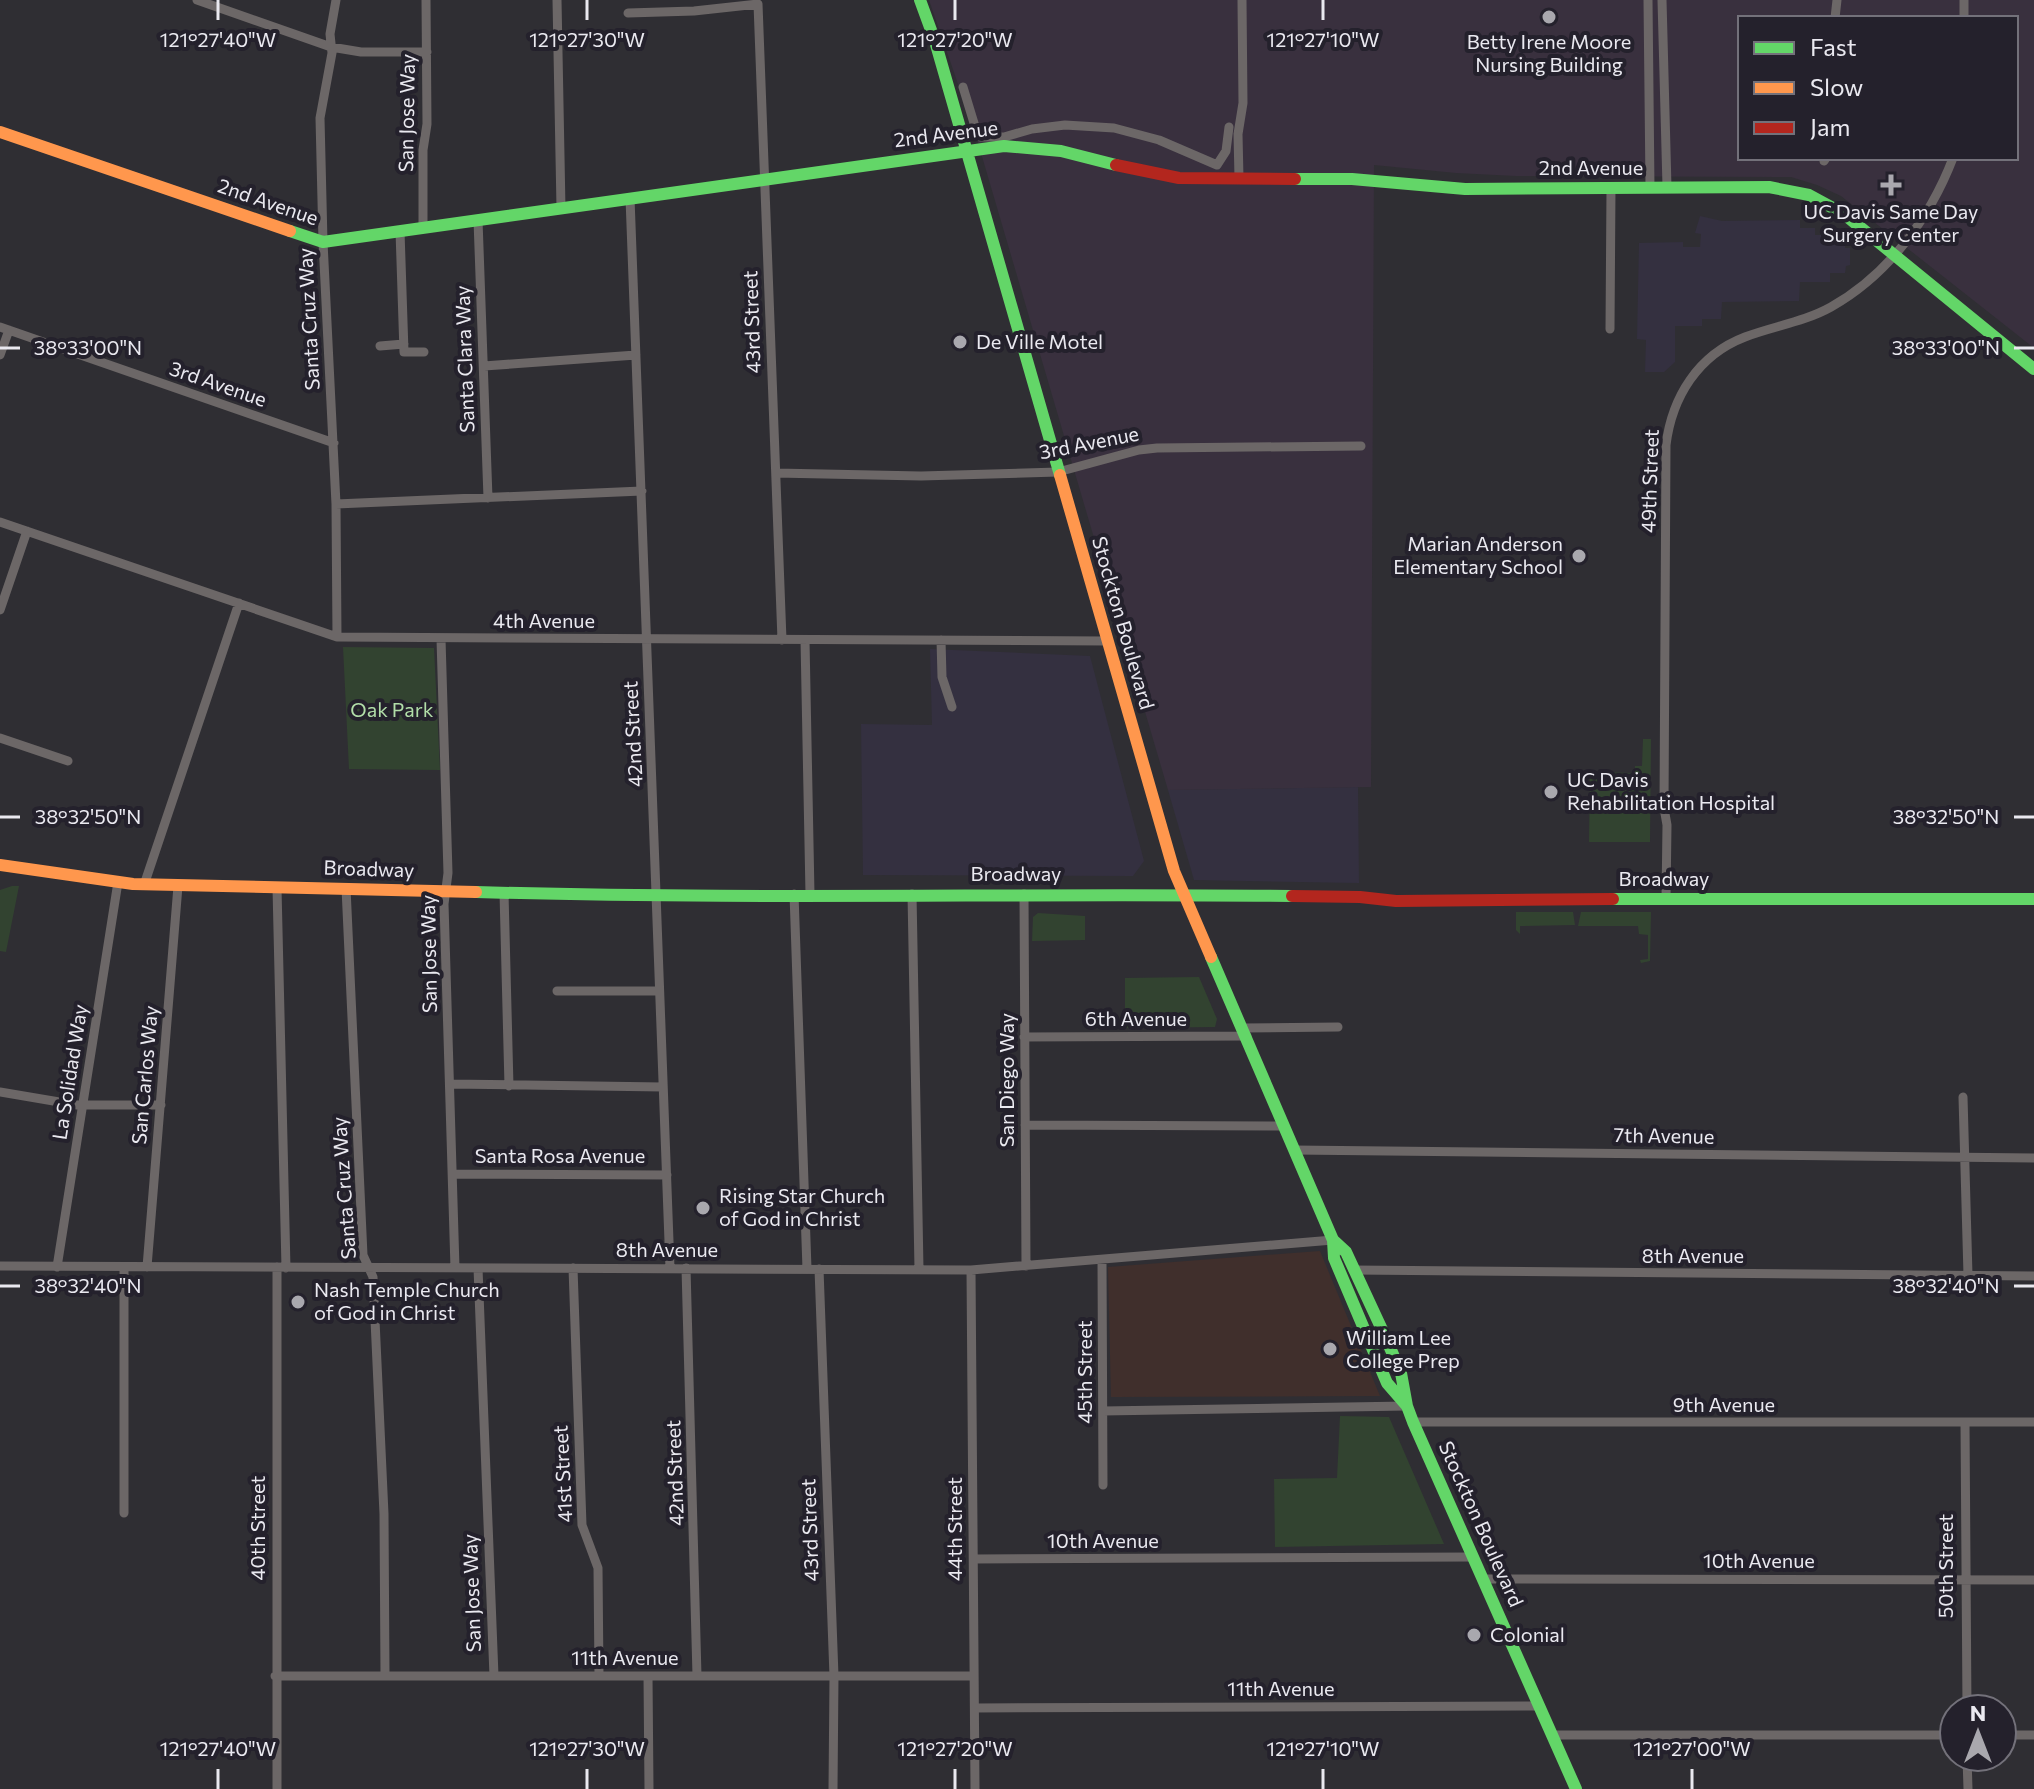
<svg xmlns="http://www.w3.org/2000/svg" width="2034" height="1789" viewBox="0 0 2034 1789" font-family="Commissioner,sans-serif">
<rect width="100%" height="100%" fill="#2f2e33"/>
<!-- built -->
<path fill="#343040" d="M1700,216L1722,221L1800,220V228H1815V235H1830L1831,241H1845V248H1850V265L1846,266L1845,273H1830V282H1800L1799,301L1722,302L1721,319H1702V326H1675V362L1664,372H1645L1646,340L1637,339L1639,243L1683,242V247H1700L1701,234L1695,233Z
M930,649L1090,656L1144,861L1133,876L863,875L861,724L932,725Z
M1358,787L1359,883L1194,880L1168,790Z"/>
<!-- education -->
<path fill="#402f2c" d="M1320,1251L1380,1396L1111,1397L1108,1267Z"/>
<!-- medical -->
<path fill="#39303e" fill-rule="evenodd" d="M929,0H2034V348L1841,196L1817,185L1791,177L1516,176L1456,173L1374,165L1371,787L1168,790L976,136ZM1740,18H2016V158H1740Z"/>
<!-- green -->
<path fill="#324330" d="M343,647L434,648L440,770L349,769Z
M1643,739H1651L1650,842H1589L1590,772L1635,773V766H1642Z
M12,886H19L6,952L0,951V890Z
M1573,912L1575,925L1520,926V934L1516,930V912Z
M1581,912H1651L1650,961L1641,963L1640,960L1648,959V935L1639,934L1638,926H1578Z
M1038,913L1085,916V940L1032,941L1033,917Z
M1199,977L1217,1019L1215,1027L1125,1028V978Z
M1340,1416L1389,1417L1444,1544L1275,1547L1274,1479L1337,1478Z"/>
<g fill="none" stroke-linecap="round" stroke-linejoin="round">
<!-- street -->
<path stroke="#6c6767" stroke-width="9" d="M197,0L331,47L361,52H427
M336,0L330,34L332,53L320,118L323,242L336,504L337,637
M557,0L561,208
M1648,0L1650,187
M1662,0L1667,187
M1964,0V18
M628,13L694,11L758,4L782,640
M1835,18L1837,0
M963,87L977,133L980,137H1004L1032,129L1065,125L1114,128L1159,140L1217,165L1226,151L1229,127
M1824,161L1826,158
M1239,178L1238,134L1243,103L1242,0
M630,198L670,1268
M478,220L488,498
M423,228V150L427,124L426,0
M400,231L404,352H424
M0,327L334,443
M1610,329L1611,188
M380,346L404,344
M0,355L9,330
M484,366L636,355
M776,473L921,476L1058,472L1139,450L1157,448L1361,446
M336,504L642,491
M0,522L337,637L1107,641
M0,610L27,531
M441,639L448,873L444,904L455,1268
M805,640L810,894
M941,640L942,677L952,707
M0,738L68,761
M144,885L239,603
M277,888L286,1268
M346,888L363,1255L373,1277L384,1514L385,1676
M504,893L509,1086
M794,894L807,1269
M912,894L919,1269
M1024,894L1026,1266
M1666,898L1667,825L1664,808L1666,445C1672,397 1698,355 1745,337C1774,326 1804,322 1831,307C1888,275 1930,218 1953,158
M557,991H659
M1242,1028L1338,1027
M1024,1037L1247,1036
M450,1084L663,1087
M0,1092L77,1105H161
M1963,1097L1968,1275
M1025,1125L1283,1126
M1294,1150L2034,1158
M454,1174L667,1175
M1102,1260L1103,1485
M0,1266L971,1270L1333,1240
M57,1267L118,882
M124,1267V1513
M147,1267L178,886
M478,1268L494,1676
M573,1268L582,1525L598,1568L599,1676
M686,1268L697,1676
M819,1269L834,1676L833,1789
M971,1270L975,1789
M1353,1270L2034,1276
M1103,1411L1407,1406
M1413,1422H2034
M1965,1423L1967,1709
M974,1559L1474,1557
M1483,1579L2034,1580
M275,1676H974
M648,1676L649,1789
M975,1708L1540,1706
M1553,1735H1954
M2002,1735H2034
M1967,1757L1968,1789
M277,1789V1267"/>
<!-- fast -->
<path stroke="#63d668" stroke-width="12" d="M920,0L935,41L1060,475
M1295,179H1352L1465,189L1769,187L1809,195L1844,214L2034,369
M290,231L323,242L1004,146L1061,151L1116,165
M476,892C748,900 1020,893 1292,896
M1613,899H2034
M1211,957L1333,1240L1334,1258L1387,1383L1407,1406
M1333,1240L1346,1252L1385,1336L1401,1373L1407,1406L1413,1422L1576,1789"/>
<!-- slow -->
<path stroke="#ff974d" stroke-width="12" d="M0,132L290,231
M1060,475L1174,871L1211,957
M0,865L133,884L476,892"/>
<!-- jam -->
<path stroke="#b3261e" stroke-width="12" d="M1116,165L1179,178L1295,179
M1292,896L1360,897L1396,901L1613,899"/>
</g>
<!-- ticks -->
<path fill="none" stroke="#eae9f0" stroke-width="3" d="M218,0V20M587,0V20M955,0V20M1323,0V20M0,348H20M2014,348H2034M0,817H20M2014,817H2034M0,1286H20M2014,1286H2034M218,1769V1789M587,1769V1789M955,1769V1789M1323,1769V1789M1692,1769V1789"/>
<!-- markers -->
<g fill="#a9a8ae" stroke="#24212c" stroke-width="3">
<circle cx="1549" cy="17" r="8"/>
<path d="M1887 173h8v8h8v8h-8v8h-8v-8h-8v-8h8z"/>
<circle cx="960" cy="342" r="8"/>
<circle cx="1579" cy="556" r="8"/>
<circle cx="1551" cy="792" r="8"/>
<circle cx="703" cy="1208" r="8"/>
<circle cx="298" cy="1302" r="8"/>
<circle cx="1330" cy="1349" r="8"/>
<circle cx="1474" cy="1635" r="8"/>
</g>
<g text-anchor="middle" stroke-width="8" stroke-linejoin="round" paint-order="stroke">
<!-- poi labels -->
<g font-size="20" fill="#eae9f0" stroke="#24212c" text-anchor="start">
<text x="1549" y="49" text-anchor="middle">Betty Irene Moore<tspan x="1549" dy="23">Nursing Building</tspan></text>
<text x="1891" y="219" text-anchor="middle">UC Davis Same Day<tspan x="1891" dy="23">Surgery Center</tspan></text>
<text x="976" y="349">De Ville Motel</text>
<text x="1563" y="551" text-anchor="end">Marian Anderson<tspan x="1563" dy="23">Elementary School</tspan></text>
<text x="1567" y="787">UC Davis<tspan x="1567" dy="23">Rehabilitation Hospital</tspan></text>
<text x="719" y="1203">Rising Star Church<tspan x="719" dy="23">of God in Christ</tspan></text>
<text x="314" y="1297">Nash Temple Church<tspan x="314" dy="23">of God in Christ</tspan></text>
<text x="1346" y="1345">William Lee<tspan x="1346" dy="23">College Prep</tspan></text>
<text x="1490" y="1642">Colonial</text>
</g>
<!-- street labels -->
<g font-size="20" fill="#eae9f0" stroke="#24212c">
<text transform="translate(407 113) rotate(-89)" y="7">San Jose Way</text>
<text transform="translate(946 134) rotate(-7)" y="7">2nd Avenue</text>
<text x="1591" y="175">2nd Avenue</text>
<text transform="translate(268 202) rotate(19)" y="7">2nd Avenue</text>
<text transform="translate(309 319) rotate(-93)" y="7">Santa Cruz Way</text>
<text transform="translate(752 322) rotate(-92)" y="7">43rd Street</text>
<text transform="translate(465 359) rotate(-92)" y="7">Santa Clara Way</text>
<text transform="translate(218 384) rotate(19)" y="7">3rd Avenue</text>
<text transform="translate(1089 443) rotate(-11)" y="7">3rd Avenue</text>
<text transform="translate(1650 481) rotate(-88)" y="7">49th Street</text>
<text x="544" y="628">4th Avenue</text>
<text transform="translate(1123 623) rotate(74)" y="7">Stockton Boulevard</text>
<text transform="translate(633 734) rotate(-93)" y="7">42nd Street</text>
<text transform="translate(369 869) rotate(2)" y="7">Broadway</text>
<text x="1016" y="881">Broadway</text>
<text x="1664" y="886">Broadway</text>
<text transform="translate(429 954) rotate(-91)" y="7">San Jose Way</text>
<text x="1136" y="1026">6th Avenue</text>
<text transform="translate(70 1072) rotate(-81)" y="7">La Solidad Way</text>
<text transform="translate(145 1075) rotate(-85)" y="7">San Carlos Way</text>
<text transform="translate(1007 1080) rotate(-90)" y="7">San Diego Way</text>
<text transform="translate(1664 1136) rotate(1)" y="7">7th Avenue</text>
<text x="560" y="1163">Santa Rosa Avenue</text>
<text transform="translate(344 1188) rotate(-94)" y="7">Santa Cruz Way</text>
<text x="667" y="1257">8th Avenue</text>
<text x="1693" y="1263">8th Avenue</text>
<text transform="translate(1085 1372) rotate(-90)" y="7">45th Street</text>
<text x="1724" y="1412">9th Avenue</text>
<text transform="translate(675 1473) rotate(-92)" y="7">42nd Street</text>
<text transform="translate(563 1474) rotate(-93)" y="7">41st Street</text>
<text transform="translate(1481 1524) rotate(66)" y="7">Stockton Boulevard</text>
<text transform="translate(258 1528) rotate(-90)" y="7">40th Street</text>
<text transform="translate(955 1529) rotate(-90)" y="7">44th Street</text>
<text transform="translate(810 1530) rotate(-92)" y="7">43rd Street</text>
<text x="1103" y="1548">10th Avenue</text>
<text x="1759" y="1568">10th Avenue</text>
<text transform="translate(1946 1566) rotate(-90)" y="7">50th Street</text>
<text transform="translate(472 1593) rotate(-92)" y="7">San Jose Way</text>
<text x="625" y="1665">11th Avenue</text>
<text x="1281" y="1696">11th Avenue</text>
</g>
<!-- park labels -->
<g font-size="20" fill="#b1dda8" stroke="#24212c">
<text x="392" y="717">Oak Park</text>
</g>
</g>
<g font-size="20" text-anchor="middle" fill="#eae9f0" stroke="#24212c" stroke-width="8" stroke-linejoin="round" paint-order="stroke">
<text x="218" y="47">121°27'40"W</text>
<text x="587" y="47">121°27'30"W</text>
<text x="955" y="47">121°27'20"W</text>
<text x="1323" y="47">121°27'10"W</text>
<text x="88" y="355">38°33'00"N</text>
<text x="1946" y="355">38°33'00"N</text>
<text x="88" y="824">38°32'50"N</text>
<text x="1946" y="824">38°32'50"N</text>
<text x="88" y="1293">38°32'40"N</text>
<text x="1946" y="1293">38°32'40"N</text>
<text x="218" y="1756">121°27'40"W</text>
<text x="587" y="1756">121°27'30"W</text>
<text x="955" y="1756">121°27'20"W</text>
<text x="1323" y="1756">121°27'10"W</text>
<text x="1692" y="1756">121°27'00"W</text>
</g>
<!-- legend -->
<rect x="1738" y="16" width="280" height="144" fill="#24212c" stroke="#73717a" stroke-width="2"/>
<rect x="1754" y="42" width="40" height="12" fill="#63d668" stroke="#73717a" stroke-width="2"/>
<text x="1810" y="56" font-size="24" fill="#eae9f0">Fast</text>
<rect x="1754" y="82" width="40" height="12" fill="#ff974d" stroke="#73717a" stroke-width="2"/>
<text x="1810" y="96" font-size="24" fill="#eae9f0">Slow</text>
<rect x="1754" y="122" width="40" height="12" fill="#b3261e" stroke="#73717a" stroke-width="2"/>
<text x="1810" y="136" font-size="24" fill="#eae9f0">Jam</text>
<!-- north arrow -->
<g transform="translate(1978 1733)"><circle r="38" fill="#24212c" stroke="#73717a" stroke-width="2"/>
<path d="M0-6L14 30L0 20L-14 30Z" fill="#a9a8ae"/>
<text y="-12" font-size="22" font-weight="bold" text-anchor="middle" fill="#eae9f0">N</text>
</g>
</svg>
